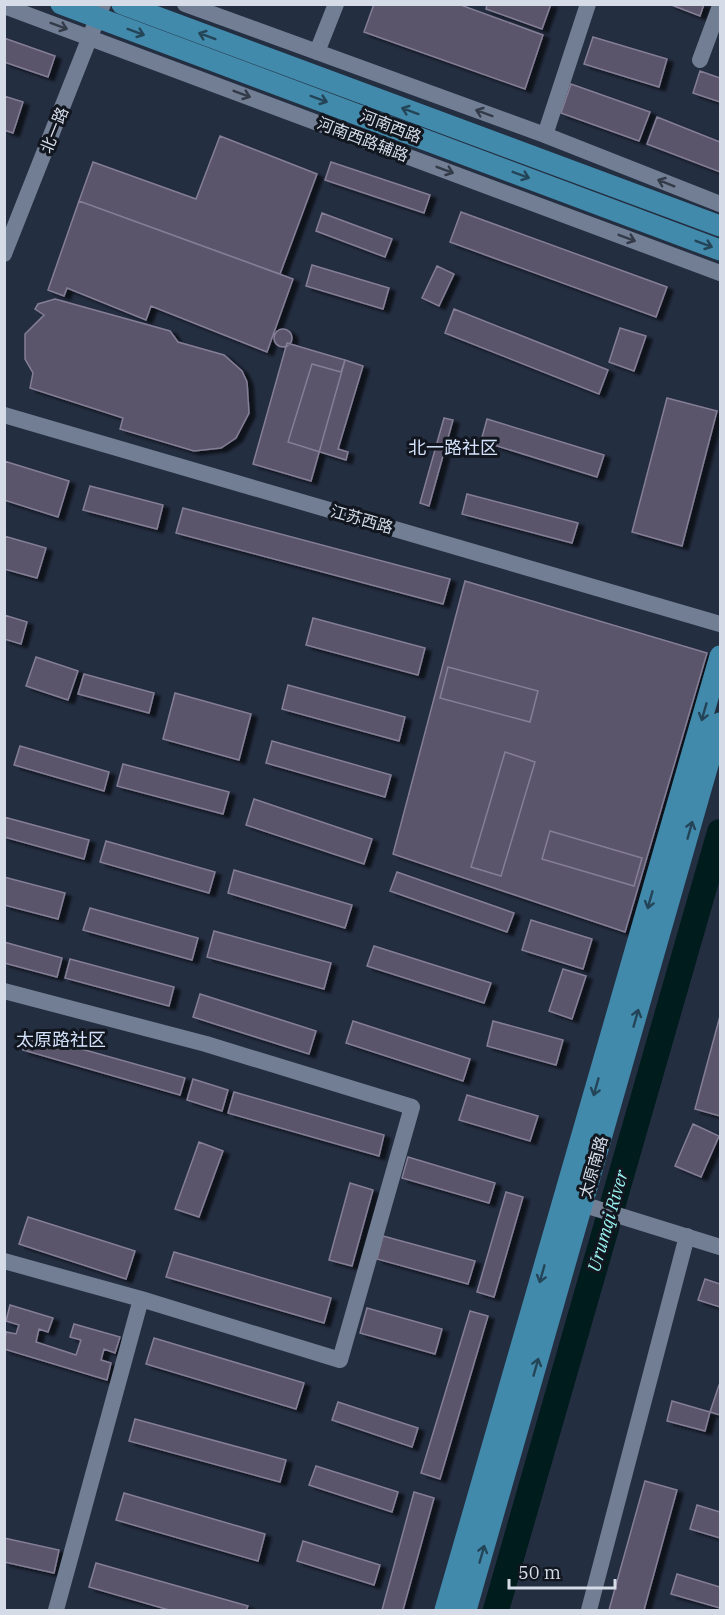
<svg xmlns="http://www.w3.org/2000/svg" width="725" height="1615" viewBox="0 0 725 1615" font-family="'IBM Plex Serif','Noto Sans SC',serif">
<defs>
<filter id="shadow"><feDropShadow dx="6" dy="3.5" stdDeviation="1.5" flood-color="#0009"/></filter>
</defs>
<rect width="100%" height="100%" fill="#242e41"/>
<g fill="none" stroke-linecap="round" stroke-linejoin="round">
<!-- river -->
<path stroke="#011c1c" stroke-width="26" d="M496,1610L720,832"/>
</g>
<!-- building -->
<path fill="#5a546b" stroke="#847e96" stroke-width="1.5" filter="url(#shadow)" d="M374,4H458L543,35L525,89L364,32Z
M487,4H551L542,29L486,9Z
M669,4H704L700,16Z
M593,37L667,59L659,87L584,64Z
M4,38L55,56L48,77L4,62Z
M700,71L720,78V102L693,93Z
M571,84L650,112L639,141L561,113Z
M4,96L23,102L13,133L4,130Z
M657,117L720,142V172L647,144Z
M220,136L317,174L280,274L79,201L93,162L196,199Z
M331,162L430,195L424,213L325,180Z
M79,201L293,279L267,352L151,306L146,320L67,288L64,296L48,290Z
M461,212L667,287L656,317L450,242Z
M322,213L392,239L385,257L316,231Z
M312,265L389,288L383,309L306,286Z
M437,266L454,274L439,306L422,298Z
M55,299L170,331L178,342L224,355L242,371L247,382L249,413L236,438L221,448L194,451L120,429L123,418L30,388L33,373L25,359V334L44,315L35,309L38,304Z
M454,309L608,370L599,394L445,333Z
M620,328L646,336L634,371L609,362Z
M274 338a9 9 0 1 1 18 0a9 9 0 1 1-18 0Z
M287,343L345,360L311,481L253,464Z
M345,360L363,366L338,449L348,452L346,460L288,442L312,364L341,372Z
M667,398L717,411L682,546L632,532Z
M444,418L453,420L429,506L420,503Z
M487,419L604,455L597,477L481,441Z
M4,461L69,481L58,517L4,500Z
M90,486L163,505L157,529L83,510Z
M467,494L578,523L572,543L462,514Z
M183,508L450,579L443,604L176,533Z
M4,536L46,548L37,578L4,569Z
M465,581L707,653L625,932L393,854Z
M4,615L27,622L21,644L4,639Z
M313,618L425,648L418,675L306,645Z
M36,657L78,671L68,700L26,686Z
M448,667L538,691L530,722L440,698Z
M84,674L154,693L149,713L78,694Z
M288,685L405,717L399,741L282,709Z
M175,693L251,714L239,760L163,739Z
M272,741L391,775L385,797L266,763Z
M20,746L109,772L104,791L14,765Z
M505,752L535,762L501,876L471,867Z
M123,764L229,792L223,814L117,786Z
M254,799L372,839L364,864L246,825Z
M4,817L89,840L84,859L4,837Z
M550,831L642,858L634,886L542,859Z
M106,841L215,872L209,893L100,862Z
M234,870L352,905L345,928L228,893Z
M397,872L514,913L507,932L390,891Z
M4,877L65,893L58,919L4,905Z
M90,908L198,938L192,960L83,930Z
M531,920L592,939L583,969L522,950Z
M214,931L331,963L324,989L207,957Z
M4,942L62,958L57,977L4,963Z
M374,946L491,983L484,1003L367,966Z
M70,959L174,987L169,1006L65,978Z
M563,969L586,976L572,1019L549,1011Z
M200,994L316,1031L309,1054L193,1017Z
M720,1016V1116L695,1109Z
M353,1021L470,1059L463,1081L346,1043Z
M493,1021L563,1040L556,1065L487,1046Z
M28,1034L185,1078L180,1095L23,1050Z
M193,1079L228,1090L222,1111L187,1100Z
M234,1092L384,1135L379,1156L228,1113Z
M467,1095L538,1116L530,1141L459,1120Z
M693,1124L719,1136L701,1177L675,1166Z
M199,1142L223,1151L199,1217L175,1209Z
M408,1157L495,1183L489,1203L402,1178Z
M350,1183L373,1190L352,1266L329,1260Z
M506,1192L523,1197L494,1297L477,1292Z
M28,1217L135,1251L126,1279L19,1244Z
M383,1236L475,1261L468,1284L377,1259Z
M174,1252L331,1298L324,1323L166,1277Z
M705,1279L720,1284V1307L698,1300Z
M10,1305L53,1318L48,1332L39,1329L36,1342L76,1355L81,1340L70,1337L74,1324L120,1337L115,1353L104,1349L101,1360L111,1363L107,1380L4,1349L6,1332L16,1334L19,1325L6,1321Z
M367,1308L442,1329L435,1354L360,1333Z
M470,1311L488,1316L440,1479L421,1473Z
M154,1338L304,1383L296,1409L146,1364Z
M719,1385H720V1415L710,1412Z
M672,1401L710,1412L705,1431L667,1421Z
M338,1402L418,1428L412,1447L332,1420Z
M135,1419L286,1460L280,1482L129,1441Z
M316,1466L398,1492L392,1512L309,1485Z
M645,1481L677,1490L644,1610H609Z
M414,1492L434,1498L403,1610H382Z
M124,1493L265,1534L258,1561L116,1520Z
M697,1505L720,1512V1538L690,1529Z
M4,1538L59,1550L54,1573L4,1562Z
M303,1541L380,1565L374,1585L297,1561Z
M96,1563L248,1606L246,1610H169L89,1587Z
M677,1574L720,1587V1608L671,1594Z"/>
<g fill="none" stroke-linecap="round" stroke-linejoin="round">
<!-- minor -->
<path stroke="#727e94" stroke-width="16" d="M185,4L545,135L720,204
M4,6L720,273
M317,52L336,4
M700,60L720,6
M545,135L588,4
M4,254L103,4
M4,415L720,624
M4,991L206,1044L412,1107L340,1360L141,1299L4,1261
M572,1201L720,1247
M56,1610L141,1299
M589,1610L687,1236"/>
<!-- major -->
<path stroke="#418aab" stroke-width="21" d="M61,4L720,250
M122,4L720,226
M445,1610L720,656
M466,1610L720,723"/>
</g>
<!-- one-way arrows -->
<defs><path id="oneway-shaft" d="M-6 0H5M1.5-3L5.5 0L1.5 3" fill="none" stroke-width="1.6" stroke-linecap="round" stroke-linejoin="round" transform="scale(1.5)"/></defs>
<g stroke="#333a48">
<use href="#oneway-shaft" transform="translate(59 26) rotate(20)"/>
<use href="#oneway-shaft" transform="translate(242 94) rotate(21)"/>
<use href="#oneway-shaft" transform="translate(484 113) rotate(-160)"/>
<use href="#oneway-shaft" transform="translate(445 170) rotate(21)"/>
<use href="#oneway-shaft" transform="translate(666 183) rotate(-158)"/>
<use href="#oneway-shaft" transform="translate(627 238) rotate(21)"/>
</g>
<g stroke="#244457">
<use href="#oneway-shaft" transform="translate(136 32) rotate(20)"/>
<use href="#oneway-shaft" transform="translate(207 36) rotate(-160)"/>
<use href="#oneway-shaft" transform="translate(319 99) rotate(20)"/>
<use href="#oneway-shaft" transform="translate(410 111) rotate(-160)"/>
<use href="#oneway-shaft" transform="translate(521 175) rotate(21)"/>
<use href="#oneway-shaft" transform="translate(704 244) rotate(21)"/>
<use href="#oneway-shaft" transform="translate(704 712) rotate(106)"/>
<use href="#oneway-shaft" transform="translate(690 830) rotate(-74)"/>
<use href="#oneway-shaft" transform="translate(650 900) rotate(106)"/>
<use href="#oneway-shaft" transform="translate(636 1018) rotate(-74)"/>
<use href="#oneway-shaft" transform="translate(596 1087) rotate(106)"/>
<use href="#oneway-shaft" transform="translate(542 1274) rotate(106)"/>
<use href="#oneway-shaft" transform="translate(536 1367) rotate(-74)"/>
<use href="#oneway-shaft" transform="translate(482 1554) rotate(-74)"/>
</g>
<g text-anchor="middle" stroke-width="6" stroke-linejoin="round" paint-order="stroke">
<!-- street labels -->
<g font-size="16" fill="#d5dce8" stroke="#11161f">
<text transform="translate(391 126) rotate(21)" y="6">河南西路</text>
<text transform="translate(54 130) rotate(-68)" y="6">北一路</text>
<text transform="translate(363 139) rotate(21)" y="6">河南西路辅路</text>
<text transform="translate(362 519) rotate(16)" y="6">江苏西路</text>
<text transform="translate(593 1167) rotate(-74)" y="6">太原南路</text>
</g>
<!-- neighbourhood labels -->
<g font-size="18" fill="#d4e2fb" stroke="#11161f">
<text x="453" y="454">北一路社区</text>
<text x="61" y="1046">太原路社区</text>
</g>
<!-- water labels -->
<g font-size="18" font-style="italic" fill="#9af4f2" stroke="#11161f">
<text transform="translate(608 1221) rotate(-74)" y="6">Urumqi River</text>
</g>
</g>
<!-- border -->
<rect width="725" height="1615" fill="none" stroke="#d5dce8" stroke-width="12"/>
<!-- scale -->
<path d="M509 1579v9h106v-9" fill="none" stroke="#d5dce8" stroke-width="3"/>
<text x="518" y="1579" font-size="18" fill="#d5dce8" stroke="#11161f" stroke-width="4.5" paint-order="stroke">50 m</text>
</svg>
